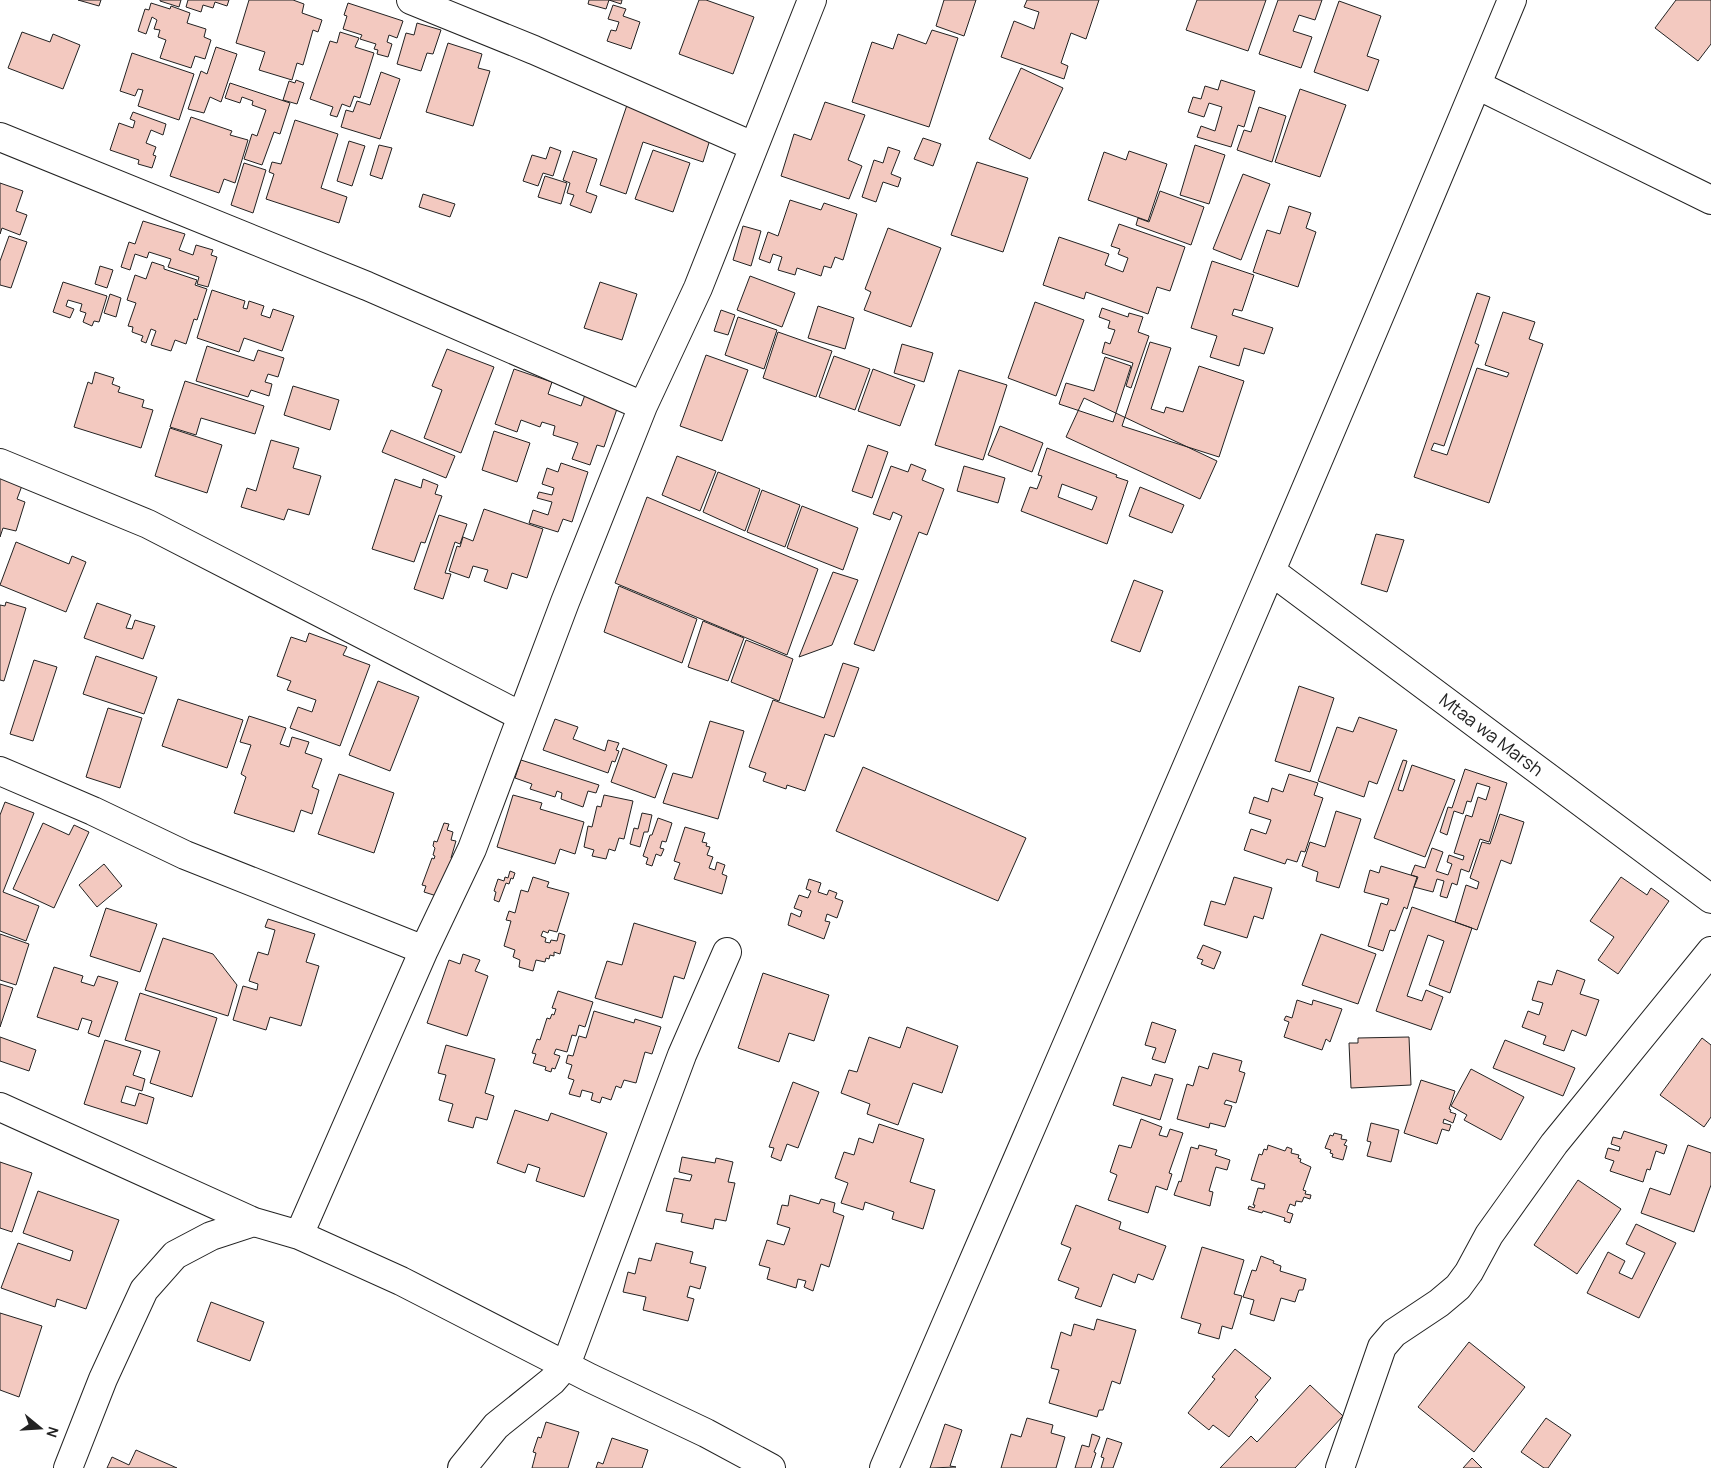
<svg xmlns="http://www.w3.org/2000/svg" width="1711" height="1468" viewBox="0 0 1711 1468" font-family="Manrope,sans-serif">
<rect width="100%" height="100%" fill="#fff"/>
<!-- building -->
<path fill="#f3c9c0" stroke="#222" fill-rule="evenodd" d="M78,0H101L99,6Z
M160,0H181L179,7L160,1Z
M188,0H229L227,6L215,2L213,8L203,5L201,12L186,7Z
M249,0H293L304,4L302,13L322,20L318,32L313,30L303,65L297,63L292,80L259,70L265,52L236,43Z
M589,0H622L621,4L609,0L606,9L588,4Z
M699,0H706L754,17L733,74L679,54Z
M944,0H976L964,36L936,26Z
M1027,0H1099L1086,39L1071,33L1061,63L1068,66L1064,79L1001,57L1014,21L1034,29L1039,12L1024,7Z
M1197,0H1266L1248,51L1186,30Z
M1278,0H1322L1315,20L1299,15L1293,31L1312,37L1301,68L1259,54Z
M1676,0H1711V44L1698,61L1655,28Z
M1339,1L1381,16L1367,56L1379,60L1368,91L1314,72Z
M151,3L170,9L171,6L190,13L187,23L206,29L204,37L211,40L205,59L195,56L191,68L160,58L166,40L158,37L160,30L154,29L157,20L152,17L146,34L138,31L145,9L149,10Z
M348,3L403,21L397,38L389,35L387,42L392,44L388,57L377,54L378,50L374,49L376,44L360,39L362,35L343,29L347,16L344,15Z
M613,5L626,9L623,16L640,22L631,49L607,41L611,30L616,31L619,22L608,19Z
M417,23L441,30L433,54L427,53L421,71L397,64L406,33L414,35Z
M932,30L958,38L929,127L852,102L872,42L893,49L898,34L926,44Z
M22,32L50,42L53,34L80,45L63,89L8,68Z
M340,32L359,38L355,47L374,53L360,98L354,96L350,107L342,104L337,117L330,115L333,107L310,99L330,41L337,43Z
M448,43L482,54L478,68L490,71L473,126L426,112Z
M216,47L237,54L221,102L210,97L204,113L188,109L201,71L207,74Z
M132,53L194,74L179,120L138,106L143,90L138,89L135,96L120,91Z
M1021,68L1063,88L1030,159L989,139Z
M381,72L400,79L380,139L341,127L346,110L353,112L357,101L370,105Z
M296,80L304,83L297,104L283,100L289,81L295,83Z
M1221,80L1255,91L1244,127L1238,125L1231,147L1197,137L1201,126L1215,131L1222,107L1209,103L1204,117L1188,112L1193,97L1201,99L1205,86L1218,90Z
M230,83L290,103L280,134L274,132L262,165L244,159L252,134L257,136L266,110L252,105L253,101L242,97L240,103L225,98Z
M1300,89L1346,105L1320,177L1275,162Z
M825,102L865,115L848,160L862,166L849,199L781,176L794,134L811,140Z
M627,105L712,133L703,162L643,142L626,194L600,185Z
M1259,107L1286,116L1272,162L1237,150L1244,130L1251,132Z
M133,112L166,124L163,135L151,130L146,143L156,147L153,155L156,156L152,168L138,164L139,160L110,150L119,123L133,128L135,121L130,119Z
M191,117L232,131L230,135L248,140L235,183L224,179L219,193L170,176Z
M295,120L338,134L321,188L347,197L339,223L266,199L274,174L269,172L272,162L281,164Z
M923,138L941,144L933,166L914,159Z
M349,141L365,146L352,186L337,181Z
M379,145L392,148L382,179L370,175Z
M1195,145L1225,155L1209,204L1180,195Z
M550,147L561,151L553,176L543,173L538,186L523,181L532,155L546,159Z
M888,147L900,151L891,174L901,178L898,187L883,182L876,202L862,197L874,160L883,163Z
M653,150L690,163L673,212L635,199Z
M573,151L597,159L586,192L597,196L591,213L570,205L574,195L567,193L570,183L563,180Z
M1129,151L1167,164L1148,221L1088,200L1104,152L1126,160Z
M977,162L1028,178L1003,252L951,235Z
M244,163L266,170L253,213L231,205Z
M1243,174L1270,184L1241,260L1213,249Z
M545,176L567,183L561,204L538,197Z
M0,183L23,191L16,211L27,215L20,235L2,228L0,234Z
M1160,191L1204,207L1191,245L1136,225L1138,218L1149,222Z
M423,194L455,204L450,217L419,207Z
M790,200L821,210L824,203L857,214L843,260L835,257L831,268L824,266L821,276L797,268L795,275L778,270L782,257L773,254L770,263L759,259L768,232L778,236Z
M1289,206L1311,213L1306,228L1316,232L1298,287L1253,272L1267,230L1280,234Z
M143,221L185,234L179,250L193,255L196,245L213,250L211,255L217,257L208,287L197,284L199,277L168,267L171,259L149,252L147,258L135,254L130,270L121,267L129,242L135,244Z
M1119,224L1185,247L1170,291L1157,287L1148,314L1086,292L1084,299L1043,285L1059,237L1109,254L1105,265L1123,272L1128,258L1118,254L1120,249L1111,246Z
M743,226L761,231L751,266L733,260Z
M888,228L941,248L911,327L864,310L871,292L865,289Z
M9,236L27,242L11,288L0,285V261Z
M1212,261L1254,275L1242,311L1234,309L1232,315L1273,328L1264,354L1244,348L1239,366L1210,357L1217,336L1191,328Z
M152,262L164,266V269L197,280L195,285L207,289L197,320L194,319L186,344L175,340L171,351L151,345L156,331L151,329L146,343L141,341L143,336L132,332L133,327L128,326L136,303L127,300L135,275L146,279Z
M100,266L113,270L107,288L95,284Z
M750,276L795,293L782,327L737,310Z
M63,282L107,296L99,322L94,321L92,326L83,322L86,313L80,311L82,304L68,300L66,306L74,309L70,318L53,312Z
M600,282L637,294L622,340L584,328Z
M212,290L245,301L243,308L247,309L249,301L264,306L261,315L270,318L273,309L294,316L282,351L244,338L239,352L197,338Z
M1477,293L1490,297L1475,343L1479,345L1444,446L1434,443L1431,450L1447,455L1477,368L1507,377L1509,373L1485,365L1503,312L1535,322L1529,339L1543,344L1489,503L1414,477Z
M110,294L121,298L116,317L104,313Z
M1035,302L1084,320L1056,396L1008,378Z
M818,306L854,318L845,349L808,338Z
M1102,308L1128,317L1129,313L1143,317L1138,332L1149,336L1131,388L1126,386L1133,363L1102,353L1105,342L1110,344L1115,330L1108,328L1110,321L1099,317Z
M721,310L735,315L728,335L714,331Z
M738,317L777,330L764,369L725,355Z
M778,332L832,351L816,397L763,378Z
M1150,342L1171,348L1151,409L1164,413L1166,407L1183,412L1199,366L1244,381L1219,457L1122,426Z
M902,344L933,353L924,382L894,373Z
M207,346L254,361L258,350L284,358L278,377L268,374L265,382L272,384L269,396L251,390L248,397L196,381Z
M447,349L494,367L461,453L424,438L442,390L432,386Z
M706,355L748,370L722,441L680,426Z
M834,356L870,369L855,410L819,397Z
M1105,357L1131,366L1113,422L1059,404L1066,383L1094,391Z
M514,369L552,382L548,394L581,406L586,392L619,403L604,447L597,445L590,465L572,459L578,443L553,435L555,426L542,422L540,427L521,420L517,432L495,424Z
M873,369L915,385L900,426L858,411Z
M959,370L1007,385L983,460L935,445Z
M95,372L114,378L112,384L120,387L118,392L144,400L142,407L153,410L141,448L74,427L88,382L92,384Z
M185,381L264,406L255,434L201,418L196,435L170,427Z
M293,386L339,400L330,430L284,415Z
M1084,398L1217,461L1200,499L1066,437Z
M1000,426L1043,443L1032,472L988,455Z
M170,428L222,445L207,493L155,476Z
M391,430L455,456L446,478L382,452Z
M494,431L530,443L517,482L482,470Z
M271,440L299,448L293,468L321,476L309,515L288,509L284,520L241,507L247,488L256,491Z
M868,445L888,452L872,498L852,491Z
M1047,448L1117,475L1116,477L1128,481L1107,544L1021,511L1030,487L1037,489L1042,476L1038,475ZM1062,484L1097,497L1092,510L1058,497Z
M677,456L716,471L700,511L662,495Z
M561,463L588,472L572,522L563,519L558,532L529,523L533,510L548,515L552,502L537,498L539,492L552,495L554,488L542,484L547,468L558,472Z
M911,464L926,470L922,480L944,489L927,535L919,532L874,651L854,644L902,516L893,512L890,520L873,514L891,466L908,472Z
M964,466L1005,478L998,503L957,491Z
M718,472L760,489L745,531L703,512Z
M0,476L23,483L17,499L25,502L16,531L3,528L0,537Z
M395,479L421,488L423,479L438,485L435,494L442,496L425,543L421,542L414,562L372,549Z
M1140,487L1184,505L1172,533L1129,516Z
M762,490L800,505L785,547L747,532Z
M647,497L818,569L787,655L615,583Z
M802,506L858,528L843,570L787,548Z
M484,509L543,529L527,578L512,573L507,589L484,581L488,570L473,566L469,578L449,571L457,546L460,547L463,537L473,541Z
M439,515L467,524L460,544L455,542L445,573L451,574L443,599L414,589Z
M1376,534L1404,540L1387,592L1361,584Z
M16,542L69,564L72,556L86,562L66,612L0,585Z
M833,572L858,580L832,645L799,657Z
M1134,580L1163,591L1140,652L1111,641Z
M619,586L697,619L682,663L604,632Z
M6,602L26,608L4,681L0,680V605L5,606Z
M97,603L131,615L126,628L132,629L135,620L155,626L143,659L84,638Z
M703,621L744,638L728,681L688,667Z
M309,633L347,647L343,655L370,665L340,746L290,728L298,707L312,712L316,700L287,690L291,681L277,676L291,637L306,642Z
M746,640L793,659L779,701L731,682Z
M96,656L157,677L144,714L83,694Z
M34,660L57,667L33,741L10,734Z
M843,663L859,668L834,737L825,734L805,791L787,785L786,789L763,781L766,773L749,767L773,700L824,718Z
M378,681L419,697L390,771L349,755Z
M1299,686L1334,698L1310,772L1275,761Z
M178,699L243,720L227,768L162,746Z
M108,708L142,718L120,788L86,777Z
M249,716L286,728L280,744L289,747L292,737L309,742L305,753L322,759L312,787L319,790L312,814L301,810L294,832L234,813L246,777L241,774L251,745L240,742Z
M1359,717L1397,730L1377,784L1369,781L1364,797L1318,781L1337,727L1353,732Z
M555,719L578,727L573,739L605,751L608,740L619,743L616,750L619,751L615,762L612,761L608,773L543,750Z
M710,721L744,731L718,819L663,803L673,773L692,778Z
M623,748L667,765L655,798L611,782Z
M521,760L599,785L596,793L588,791L583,807L561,799L562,793L557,791L555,797L530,789L532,784L515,778Z
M1403,760L1407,761L1398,790L1403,791L1412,765L1455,780L1425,857L1374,838Z
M863,767L1026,838L998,901L836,831Z
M1465,769L1507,783L1489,842L1480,839L1469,872L1461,869L1457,885L1452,883L1447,898L1440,896L1444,881L1437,879L1433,892L1414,887L1418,877L1411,875L1415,865L1425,868L1432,848L1443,852L1436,871L1448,875L1452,864L1447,862L1449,855L1463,860L1464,856L1454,853L1466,815L1472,817L1478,797L1486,800L1490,787L1477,783L1471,802L1467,801L1463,814L1454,811L1447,835L1440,832L1448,807L1452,808Z
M339,774L394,793L374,853L318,834Z
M1289,774L1318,783L1314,795L1323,798L1305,852L1301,851L1297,862L1287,859L1285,864L1244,850L1251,829L1266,834L1271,820L1249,813L1254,797L1268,802L1272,788L1283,792Z
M513,795L542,803L540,809L584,822L575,854L560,849L555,864L497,847Z
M604,795L633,801L624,839L619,838L615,851L609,849L606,859L592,856L594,850L584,847L588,826L592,827L597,806L601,807Z
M5,802L34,813L3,892L39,906L26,941L0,931V815Z
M1336,811L1361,819L1339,888L1316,881L1318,872L1302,866L1310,842L1325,847Z
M642,813L652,815L648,832H644L640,847L630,844L634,828L638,829Z
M1500,814L1524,822L1511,864L1501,860L1477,930L1455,922L1466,885L1477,889L1479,882L1470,878L1482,842L1490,844Z
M658,818L672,823L666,842L662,841L660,848L664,849L661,856L656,854L652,866L646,864L648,858L643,856L650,835H652Z
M43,823L69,835L74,825L89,832L54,908L13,889Z
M444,823L449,824L447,830L453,832L451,840L456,841L451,858L458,860L440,897L424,892L426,886L422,885L432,858L434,859L435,856L433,855L435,848L433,846L434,841L437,842Z
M685,827L705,833L702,842L707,843L706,846L710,847L707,855L713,857L709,868L715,870L717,862L725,865L722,874L727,876L722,894L674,879L680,863L674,861Z
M104,864L122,886L97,907L79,885Z
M1381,866L1417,877L1407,909L1404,907L1395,931L1390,930L1383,951L1368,946L1381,903L1387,905L1389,899L1364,892L1370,870L1379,873Z
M510,871L515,873L513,879L511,878L509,884L506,883L499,902L494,900L496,892L494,891L498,879L504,881L505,877L508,878Z
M533,877L549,882L547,887L569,893L557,932L549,930L548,933L543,931L541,936L546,938L545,942L550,943L551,940L557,941L559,933L565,935L560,954L554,952V956L550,955L549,959L546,958L545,962L536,960L533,971L519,967L520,960L513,957L515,950L504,946L511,921L506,920L509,911L515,913L521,890L528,892Z
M1234,877L1272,888L1263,919L1254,916L1247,938L1204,925L1211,901L1225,905Z
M1621,877L1647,895L1651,888L1669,901L1618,974L1598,960L1614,937L1590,921Z
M809,879L821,883L818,892L827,895L829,890L837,893L835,898L843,901L837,918L827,914L825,921L830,922L824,939L788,925L791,913L800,917L802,911L794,908L799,895L808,898L811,891L806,889Z
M1412,907L1472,928L1450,993L1429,985L1444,941L1428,935L1407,996L1422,1001L1426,990L1443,997L1431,1030L1376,1011Z
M106,908L157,924L140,972L90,956Z
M268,919L315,934L306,962L319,966L301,1026L270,1017L266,1030L233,1020L243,986L257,990L258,984L249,981L258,952L268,955L275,930L265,927Z
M634,923L696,942L684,979L674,976L662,1018L595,998L607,961L622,965Z
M0,934L29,944L16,985L0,980Z
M1321,934L1376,954L1358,1004L1302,985Z
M163,938L213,954L237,985L228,1016L145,990Z
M1203,945L1221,952L1214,969L1201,964L1203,960L1197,958Z
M463,954L480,960L475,971L488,976L467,1036L427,1023L449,960L460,964Z
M54,967L83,976L81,982L94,986L98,976L118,982L99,1037L88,1033L92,1021L82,1018L78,1030L37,1017Z
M1557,970L1585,980L1580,994L1599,1000L1586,1036L1572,1030L1564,1051L1543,1044L1546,1036L1522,1027L1528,1011L1539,1015L1543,1003L1532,1000L1538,981L1552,985Z
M763,973L829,995L814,1041L789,1033L779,1062L738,1048Z
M0,984L13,988L0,1027Z
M558,991L593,1002L585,1027L579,1025L576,1036L572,1035L567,1052L556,1049L554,1054L560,1056L555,1069L552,1068L551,1072L545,1070L546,1067L533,1063L536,1054L532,1053L537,1039L540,1040L547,1018L550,1019L552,1014L554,1015L556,1009L552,1008Z
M140,993L217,1018L192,1097L150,1083L160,1051L125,1040Z
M1297,1000L1312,1005L1313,1000L1342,1009L1330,1042L1326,1039L1322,1050L1284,1037L1289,1022L1284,1020L1286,1016L1292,1018Z
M594,1011L634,1023L635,1019L661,1027L652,1054L645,1052L636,1083L624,1080L621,1088L616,1086L611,1100L602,1097L600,1103L591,1100L593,1093L582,1090L580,1097L569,1094L574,1080L568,1078L572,1065L566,1063L568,1055L573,1056L579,1036L586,1038Z
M1152,1022L1176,1030L1165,1063L1152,1059L1156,1048L1145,1045Z
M907,1027L958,1046L942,1093L913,1083L898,1125L867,1114L870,1104L841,1093L849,1070L857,1072L869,1037L900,1048Z
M0,1037L36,1050L29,1071L0,1061Z
M1409,1037L1411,1085L1351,1088L1349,1043H1358V1038Z
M1702,1038L1711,1045V1117L1704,1127L1660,1095Z
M105,1040L141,1051L133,1075L145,1079L142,1091L126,1086L121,1102L135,1106L139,1093L154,1098L147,1124L84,1104Z
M1505,1040L1575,1068L1563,1096L1493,1068Z
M446,1045L495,1059L485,1093L494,1096L487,1120L476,1117L473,1128L448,1121L453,1104L439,1100L446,1075L438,1073Z
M1213,1053L1242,1061L1239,1071L1245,1073L1236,1103L1226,1100L1224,1104L1232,1106L1225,1127L1210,1123L1209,1128L1177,1119L1187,1084L1193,1086L1199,1066L1208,1069Z
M1471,1069L1524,1097L1501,1140L1464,1120L1467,1115L1451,1106Z
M1155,1074L1173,1079L1160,1120L1113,1105L1122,1077L1151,1086Z
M1421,1080L1455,1091L1449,1109L1451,1110L1450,1112L1456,1114L1453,1123L1444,1119L1443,1123L1451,1125L1449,1131L1442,1129L1437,1144L1404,1133Z
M793,1082L819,1092L798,1148L787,1144L781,1161L771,1157L774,1148L769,1147Z
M515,1110L548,1121L551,1113L607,1133L584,1197L536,1181L540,1168L528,1164L525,1173L497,1163Z
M1141,1119L1162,1127L1159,1135L1167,1137L1170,1129L1183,1133L1169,1173L1172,1174L1167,1190L1156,1186L1148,1213L1108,1200L1117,1175L1110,1172L1119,1145L1131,1148Z
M1371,1123L1399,1130L1391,1162L1367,1156L1371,1142L1367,1141Z
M879,1124L924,1139L910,1182L935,1190L923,1229L892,1219L894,1212L865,1202L863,1210L841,1203L848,1183L835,1178L844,1152L854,1155L859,1138L873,1143Z
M1624,1131L1667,1145L1664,1154L1656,1151L1650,1170L1647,1169L1643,1182L1610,1171L1614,1161L1605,1158L1608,1148L1619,1151L1620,1147L1611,1144L1613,1137L1621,1139Z
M1334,1133L1342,1135L1341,1139L1347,1140L1344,1145L1347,1146L1343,1160L1332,1157L1333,1154L1330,1153L1331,1150L1325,1148L1330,1135L1333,1136Z
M1199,1145L1217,1150L1215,1155L1230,1160L1227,1170L1216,1167L1209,1191L1213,1192L1210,1206L1174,1195L1179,1181L1181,1182L1191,1147L1198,1149Z
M1268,1145L1285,1151L1287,1147L1292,1149L1291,1153L1299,1155L1298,1158L1301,1159L1300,1162L1311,1167L1303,1190L1306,1191L1305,1194L1311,1195L1310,1199L1304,1197L1302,1202L1296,1201L1295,1206L1290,1204L1287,1212L1293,1214L1290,1223L1284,1221L1285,1218L1263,1211L1262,1213L1248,1209L1249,1206L1254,1208L1255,1205H1253L1258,1188L1264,1189L1265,1184L1251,1180L1259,1154L1262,1155L1264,1149L1267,1150Z
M1688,1145L1711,1153V1185L1694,1232L1641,1213L1650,1188L1670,1195Z
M682,1157L715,1163L716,1158L733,1162L728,1182L735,1183L726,1221L715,1219L713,1229L681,1222L683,1214L666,1211L674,1178L690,1181L692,1175L679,1172Z
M0,1162L32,1173L12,1232L0,1228Z
M1578,1180L1621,1209L1577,1274L1534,1245Z
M38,1191L119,1220L86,1309L57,1299L55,1307L1,1288L18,1243L70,1261L73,1251L23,1233Z
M790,1195L819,1204L821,1199L835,1203L833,1212L844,1216L829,1267L821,1264L813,1291L804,1287L806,1281L798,1279L796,1288L767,1279L770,1268L759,1265L767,1240L784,1245L790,1228L777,1224L782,1205L788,1206Z
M1076,1205L1121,1222L1119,1229L1166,1246L1153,1280L1138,1274L1135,1283L1113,1274L1101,1307L1075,1298L1079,1288L1058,1280L1071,1248L1061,1244Z
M1636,1224L1676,1243L1639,1318L1587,1293L1608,1252L1625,1261L1619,1273L1632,1279L1645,1253L1626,1244Z
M656,1243L693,1252L690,1263L706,1267L700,1289L690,1286L687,1297L694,1299L688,1321L643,1310L646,1297L623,1292L628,1272L635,1274L639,1258L651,1261Z
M1202,1247L1244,1260L1234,1294L1242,1296L1232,1329L1222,1326L1219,1339L1198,1333L1201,1324L1181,1318Z
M1261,1256L1274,1261L1273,1263L1281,1266L1280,1271L1306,1279L1303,1290H1299L1295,1302L1281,1298L1274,1321L1250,1314L1254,1300L1243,1297L1252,1270L1256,1271Z
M211,1302L264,1322L250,1361L197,1341Z
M0,1313L42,1326L19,1397L0,1390Z
M1097,1319L1136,1330L1120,1384L1112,1381L1103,1410H1099L1097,1417L1049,1403L1059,1370L1051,1368L1061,1332L1071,1336L1074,1324L1094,1330Z
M1469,1342L1525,1387L1474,1452L1418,1407Z
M1235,1349L1271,1378L1255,1397L1258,1400L1229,1437L1213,1425L1209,1430L1188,1413L1215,1379L1212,1377Z
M1310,1385L1343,1416L1295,1468H1220L1251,1436L1257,1442Z
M1027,1418L1053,1425L1051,1433L1065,1437L1056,1468H1001L1011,1434L1021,1437Z
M1546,1418L1571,1435L1548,1468H1544L1521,1452Z
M546,1422L579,1432L568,1468H532L536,1453L533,1452L538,1437L541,1438Z
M945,1424L962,1430L950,1466L956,1467L930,1468Z
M1092,1434L1100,1437L1094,1452L1096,1453L1091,1468H1075L1082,1445L1089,1447Z
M612,1438L648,1450L642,1468H596L598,1462L603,1464Z
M1107,1438L1122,1443L1113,1468H1101L1104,1458L1101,1457Z
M136,1450L177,1468H107L112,1457L129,1465Z
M1472,1458L1482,1468H1463Z"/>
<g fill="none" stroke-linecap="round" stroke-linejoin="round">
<!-- minor casing -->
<g stroke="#222" stroke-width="30">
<path id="minor" d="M411,0L534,50L753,146
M1477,85L1711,200
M0,137L367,286L643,406
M0,463L148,524L521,716
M1271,571L1711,899
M0,771L93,811L185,855L424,950
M0,1107L254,1222L299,1235L401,1281L590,1378L706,1433L771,1468
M299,1235L424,950L472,849L565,602L643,406L698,288L812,0
M68,1468L103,1379L144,1290L175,1255L211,1236L254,1222
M462,1468L496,1426L552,1381L566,1365L682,1055L727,952
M884,1468C1095,979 1308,491 1512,0
M1340,1468L1382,1347L1394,1333L1439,1303L1458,1287L1469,1272L1489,1235L1554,1144L1711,951"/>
</g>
<!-- minor -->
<use href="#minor" stroke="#fff" stroke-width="28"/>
</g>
<g text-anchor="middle" stroke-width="4" stroke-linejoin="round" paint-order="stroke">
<!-- street labels -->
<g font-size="18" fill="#222" stroke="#fff">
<text transform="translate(1491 735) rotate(37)" y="6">Mtaa wa Marsh</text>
</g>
</g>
<!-- north arrow -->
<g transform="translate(40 1428) rotate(108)" stroke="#ffffff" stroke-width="4" paint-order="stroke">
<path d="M0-4L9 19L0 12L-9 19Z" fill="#222222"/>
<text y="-8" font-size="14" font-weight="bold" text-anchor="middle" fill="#222222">N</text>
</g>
</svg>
